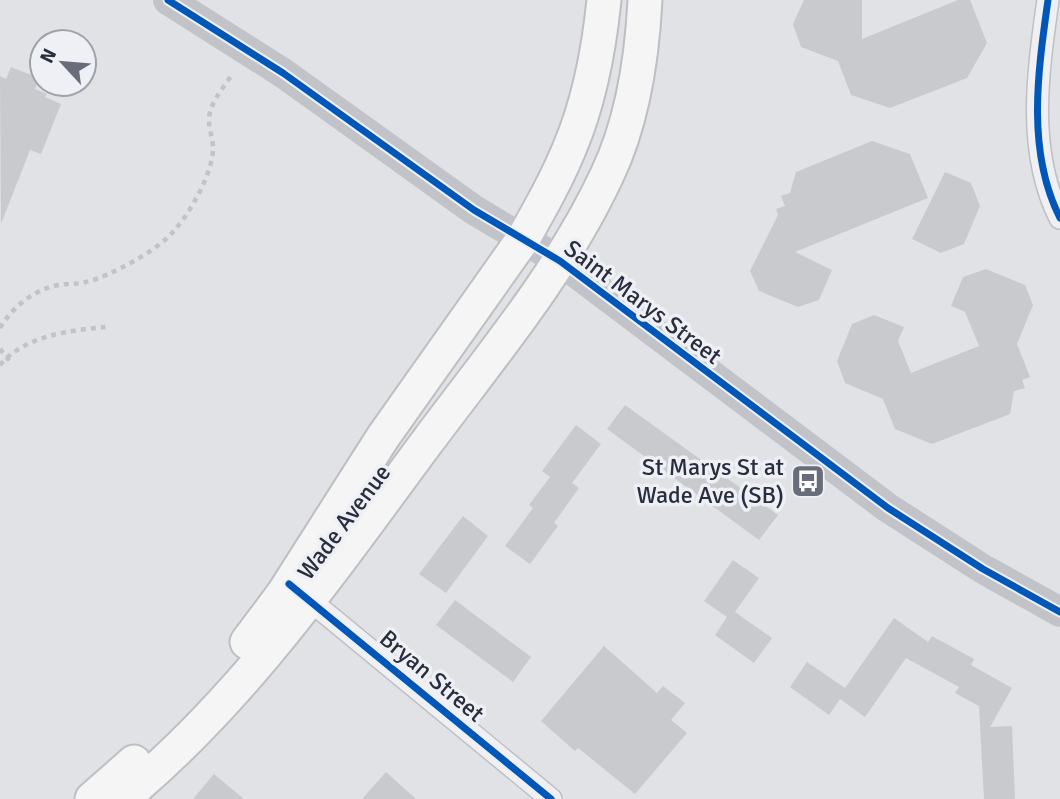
<svg xmlns="http://www.w3.org/2000/svg" width="1060" height="799" viewBox="0 0 1060 799" font-family="Signika,sans-serif">
<rect width="100%" height="100%" fill="#e1e2e6"/>
<!-- building -->
<path fill="#c9cace" d="M804,0H862V39L958,0H970L987,43L967,78L890,108L851,95L838,61L801,47L793,24Z
M11,67L39,78L35,89L47,94L45,97L61,104L41,154L30,150L1,224L0,76L6,79Z
M872,141L910,154L928,198L795,252L832,270L819,300L798,307L759,291L750,271L778,215L776,209L785,206L781,196L790,193L796,172Z
M945,172L971,183L980,206L964,244L941,253L912,239Z
M986,269L1025,285L1033,305L1017,344L1030,377L1022,380L1025,388L1014,391L1010,414L932,444L895,429L883,399L845,383L837,361L852,324L874,315L904,327L898,341L911,373L979,346L965,312L951,306L963,277Z
M625,405L778,515L759,540L607,429Z
M576,425L601,444L572,483L579,488L554,523L558,526L530,564L505,546L533,508L529,505L550,477L542,471Z
M463,516L488,536L446,593L419,574Z
M733,560L759,578L735,612L772,638L754,663L715,635L727,617L704,601Z
M455,600L531,657L513,682L436,625Z
M894,618L928,642L932,636L974,659L971,665L1012,688L990,727L1012,726L1015,799H984L979,706L955,693L959,687L906,658L865,717L840,699L829,715L790,687L807,662L845,688Z
M604,646L657,693L663,686L685,703L671,720L687,733L635,794L578,748L575,751L541,721Z
M386,772L416,799H362Z
M214,774L244,799H193Z"/>
<g fill="none" stroke-linecap="round" stroke-linejoin="round">
<!-- street casing -->
<g stroke="#bfc0c4" stroke-width="24">
<path id="street" d="M1048,0C1038,71 1026,151 1060,218
M301,593L551,799"/>
</g>
<!-- primary casing -->
<g stroke="#bebfc3" stroke-width="37">
<path id="primary" d="M247,642L283,594L383,437L523,239C540,209 557,179 570,147C589,102 599,49 604,0
M92,799L134,762
M122,799C244,699 334,567 427,442C491,356 562,272 607,175C633,121 642,59 645,0"/>
</g>
<!-- path -->
<path stroke="#c2c3c7" stroke-width="4.5" stroke-dasharray="5 5" stroke-linecap="butt" d="M0,328C12,308 31,292 54,286C64,283 75,285 86,282C109,277 158,250 173,232C190,213 214,172 213,146C212,134 206,122 211,109C215,97 226,84 233,73
M0,349L12,364
M0,365C24,336 70,330 106,327"/>
<!-- street -->
<use href="#street" stroke="#f0f0f2" stroke-width="21"/>
<!-- secondary -->
<path stroke="#c2c3c8" stroke-width="30" d="M168,0L283,73L474,210L560,261L888,508L983,569L1060,612"/>
<!-- primary -->
<use href="#primary" stroke="#f5f5f6" stroke-width="33"/>
<!-- cycleway casing -->
<g stroke="#eef0f5" stroke-width="11">
<path id="cycleway" d="M168,0L283,73L474,210L560,261L888,508L983,569L1060,612
M1048,0C1038,71 1026,151 1060,218
M289,584L551,799"/>
</g>
<!-- cycleway -->
<use href="#cycleway" stroke="#0057b8" stroke-width="7"/>
</g>
<!-- icons -->
<defs>
<g id="bus-square" transform="scale(1.75)"><rect x="-9" y="-9" width="18" height="18" rx="4" fill="#696d79" stroke="#eef0f5"/><path d="M-5-6H5V4H4V6H2V4H-2V6H-4V4H-5ZM-3.5-4V0h7V-4ZM-3.5 1.2v1.5H-2V1.2ZM2 1.2v1.5H3.5V1.2Z" fill="#fff"/></g>
</defs>
<g fill-rule="evenodd">
<use href="#bus-square" x="808" y="481"/>
</g>
<g text-anchor="middle" stroke-width="7" stroke-linejoin="round" paint-order="stroke">
<!-- street labels -->
<g font-size="24" fill="#292e3e" stroke="#eef0f5">
<text transform="translate(643 302) rotate(37)" y="8">Saint Marys Street</text>
<text transform="translate(344 522) rotate(-53)" y="8">Wade Avenue</text>
<text transform="translate(432 676) rotate(40)" y="8">Bryan Street</text>
</g>
<!-- poi labels -->
<g font-size="24" fill="#292e3e" stroke="#eef0f5" text-anchor="end">
<text x="784" y="475">St Marys St at<tspan x="784" dy="28">Wade Ave (SB)</tspan></text>
</g>
</g>
<!-- north arrow -->
<g transform="translate(63 63) rotate(296)"><circle r="33" fill="#eef0f5" stroke="#9fa2ac" stroke-width="2"/>
<path d="M0-5L12 26L0 18L-12 26Z" fill="#696d79"/>
<text y="-10" font-size="19" font-weight="bold" text-anchor="middle" fill="#292e3e">N</text>
</g>
</svg>
